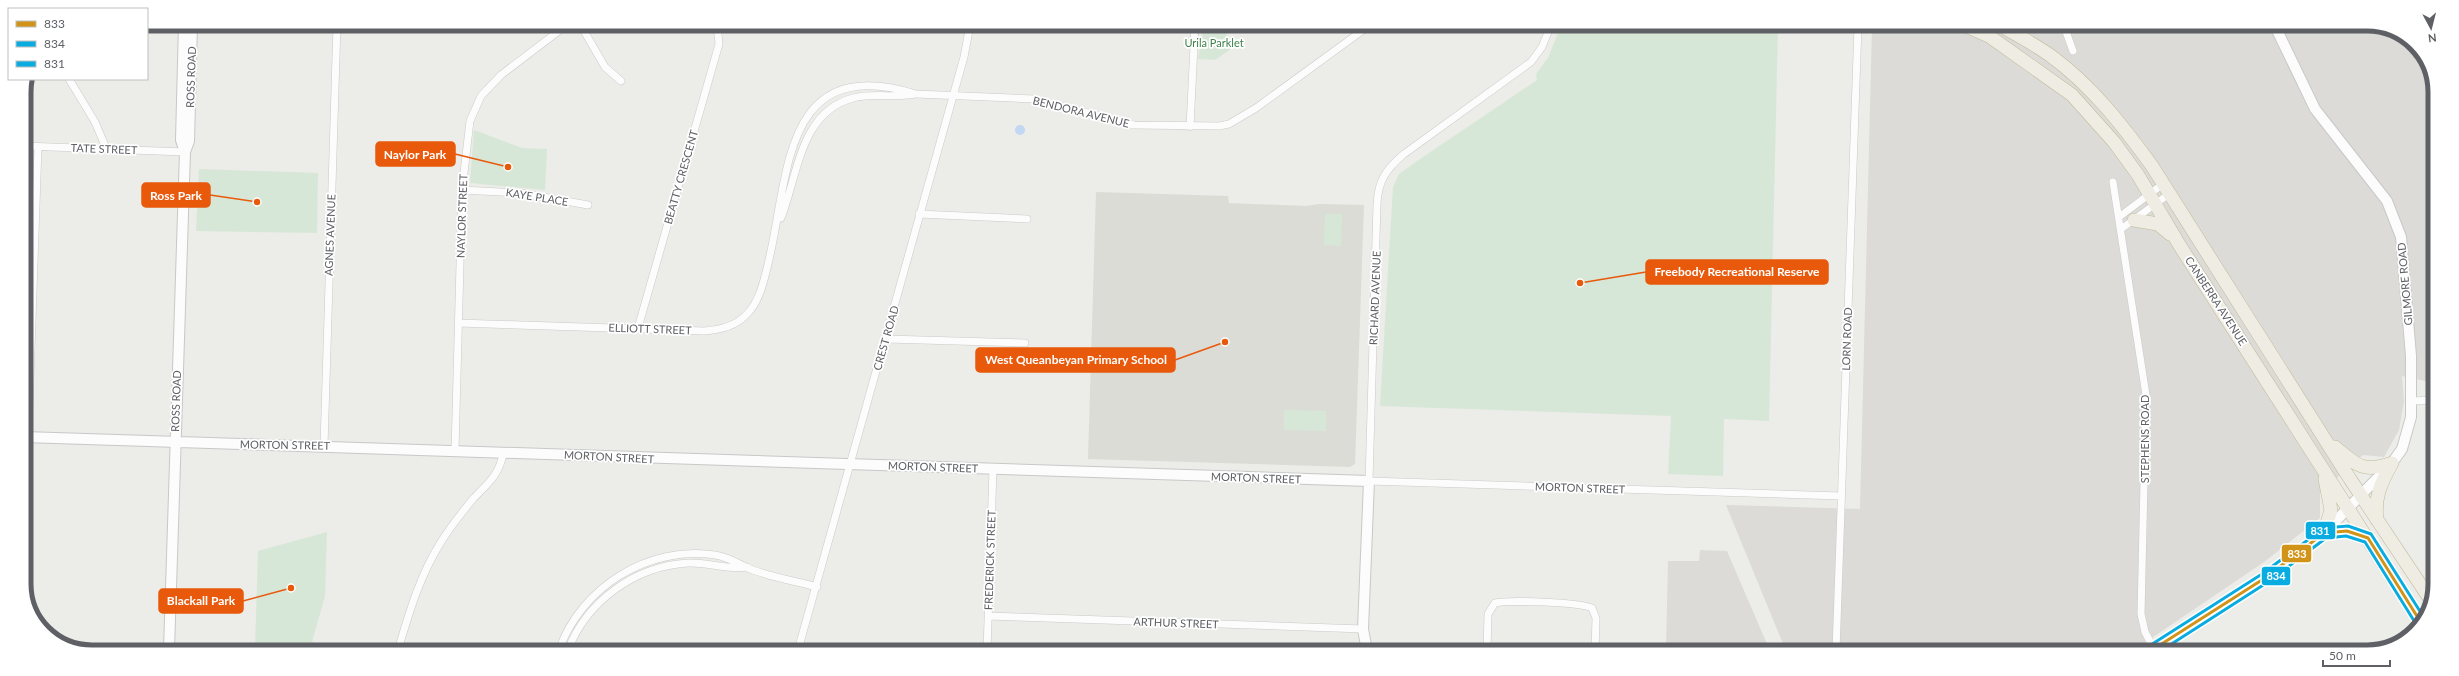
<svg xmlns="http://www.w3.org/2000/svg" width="2459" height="676" viewBox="0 0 2459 676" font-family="Lato,sans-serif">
<rect width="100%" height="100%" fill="#ecece8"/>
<!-- industrial -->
<path fill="#dcdbd8" d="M1872,26H2384L2418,47L2435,88L2434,383L2402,376L2404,401L2399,430L2384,457L2363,455L2320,493V518L2264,562L2131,652L1786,651L1726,505L1860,509Z
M1700,550L1727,551L1770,651H1666L1668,561H1699Z"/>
<!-- education -->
<path fill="#dcdcd6" d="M1096,192L1228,196L1229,203L1305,206L1320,204L1364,205L1355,464L1350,467L1088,459Z"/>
<!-- green -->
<path fill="#d7e7d7" d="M994,25H1050L1049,28Z
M1204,25H1219L1235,46L1215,60L1198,59Z
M1561,25L1778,26L1769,421L1724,419L1723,476L1668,474L1671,416L1380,406L1393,187L1399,174L1420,159L1537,80L1536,74L1548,58Z
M474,130L522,148L547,149L545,190L470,183Z
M199,169L318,173L317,233L196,231Z
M1325,214H1342L1341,246L1324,245Z
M1284,410L1326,411V431L1284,430Z
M327,532L325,596L312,642L338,650H255L258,551Z
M682,646L700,647L699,650H666Z"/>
<!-- water -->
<path fill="#c1d7f2" d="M1015 130a5 5 0 1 1 10 0a5 5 0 1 1-10 0Z"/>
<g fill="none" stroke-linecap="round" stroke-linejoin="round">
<!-- street casing -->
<g stroke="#cacac9" stroke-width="8">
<path id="street" d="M580,24L605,67L621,81
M1551,25L1542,47L1531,62L1404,154C1386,169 1378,181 1377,204L1369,481L1841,496
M2064,26L2073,51
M1989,36L1994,26
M69,79L95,122L106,148
M1190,127L1195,25
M24,146L185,152
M2113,182L2146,395L2141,614L2145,632L2154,649
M462,190L521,193L588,205
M919,214L1027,219
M2119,217L2163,184
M781,218C798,175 800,112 853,98C871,93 895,98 915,94
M2121,229L2169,194
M458,323L704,331C719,330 734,327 745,316C759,304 764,281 768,264C790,175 781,53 916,94L1034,99L1134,125L1219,126L1229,124L1256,108L1370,25
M638,328L719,44L717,25
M886,339L1025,343
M2412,401L2434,400
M28,437L38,147
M324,446L337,24
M455,451L462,190L470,121L481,96L501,75L568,24
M988,616L1363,629
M398,650C409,613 420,575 441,542C450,527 461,514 472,500C486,485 500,475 503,453
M559,650C581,587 649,545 715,555C728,557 735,562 746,567C764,576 796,581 817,587
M568,650C587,601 635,566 688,563C707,562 727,570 746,567
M798,650L964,57L970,25
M987,651L993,469
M1487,651L1488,614L1495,603C1509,600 1580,602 1592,608L1596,618L1595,651
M1836,651L1858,26"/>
</g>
<!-- secondary casing -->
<g stroke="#c8c8c9" stroke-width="12">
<path id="secondary" d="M185,152L189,141L192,24
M24,437L1369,481L1363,629L1367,651
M169,650L185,152L181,140L184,24
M2149,652L2265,578L2324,533L2392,463L2402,449L2411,417V356L2401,237L2387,201L2315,109L2275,26"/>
</g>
<!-- highway casing -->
<g stroke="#c0b999" stroke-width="14">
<path id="highway" d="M1966,26L1989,36L2072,95L2114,142L2138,175L2180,246L2420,621
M2002,26C2018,36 2036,45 2051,56C2092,86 2123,126 2152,166L2350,479L2432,602
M2134,220L2158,224L2170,234
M2335,447C2357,466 2364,473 2392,463
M2377,520C2374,497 2381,483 2392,463
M2324,533L2331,510L2325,479
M2324,533L2347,531L2368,538"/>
</g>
<!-- street -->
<use href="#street" stroke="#fcfcfc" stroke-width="7"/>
<!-- secondary -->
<use href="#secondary" stroke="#fcfcfc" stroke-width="10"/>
<!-- highway -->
<use href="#highway" stroke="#efede3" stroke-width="13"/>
<!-- bus-1 casing -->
<g stroke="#fff" stroke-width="6">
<path id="bus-1" d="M2149,652L2265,578L2324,533L2347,531L2368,538L2420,621"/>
</g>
<!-- bus-2 casing -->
<g stroke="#fff" stroke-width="6">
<path id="bus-2" d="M2159,652L2268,582L2326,538L2346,536L2365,542L2416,624"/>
</g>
<!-- bus-3 casing -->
<g stroke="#fff" stroke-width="6">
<path id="bus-3" d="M2146,648L2262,574L2324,528L2348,526L2371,534L2423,616"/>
</g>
<!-- bus-1 -->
<use href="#bus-1" stroke="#d19419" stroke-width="3"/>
<!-- bus-2 -->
<use href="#bus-2" stroke="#09ace1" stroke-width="3"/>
<!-- bus-3 -->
<use href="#bus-3" stroke="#09ace1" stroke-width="3"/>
</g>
<g text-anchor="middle" stroke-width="3.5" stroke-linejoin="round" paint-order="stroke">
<!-- park labels -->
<g font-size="11" fill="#3f824b" stroke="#fff">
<text x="1214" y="47">Urila Parklet</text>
</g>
<!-- street labels -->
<g font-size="11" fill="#5e6065" stroke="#fff">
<text transform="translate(191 77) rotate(-88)" y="4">ROSS ROAD</text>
<text transform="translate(1081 112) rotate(14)" y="4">BENDORA AVENUE</text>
<text transform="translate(104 149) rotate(2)" y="4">TATE STREET</text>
<text transform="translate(681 177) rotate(-74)" y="4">BEATTY CRESCENT</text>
<text transform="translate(537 197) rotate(9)" y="4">KAYE PLACE</text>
<text transform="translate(462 216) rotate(-88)" y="4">NAYLOR STREET</text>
<text transform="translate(330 235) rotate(-88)" y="4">AGNES AVENUE</text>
<text transform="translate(2405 284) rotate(-95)" y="4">GILMORE ROAD</text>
<text transform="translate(1375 298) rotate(-88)" y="4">RICHARD AVENUE</text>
<text transform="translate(2216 301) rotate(57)" y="4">CANBERRA AVENUE</text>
<text transform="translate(650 329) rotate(2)" y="4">ELLIOTT STREET</text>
<text transform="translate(886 338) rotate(-74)" y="4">CREST ROAD</text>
<text transform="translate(1847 339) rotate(-88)" y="4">LORN ROAD</text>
<text transform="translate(176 401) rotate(-88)" y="4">ROSS ROAD</text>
<text transform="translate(2145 439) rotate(-90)" y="4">STEPHENS ROAD</text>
<text transform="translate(285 445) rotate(1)" y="4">MORTON STREET</text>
<text transform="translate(609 457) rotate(3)" y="4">MORTON STREET</text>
<text transform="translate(933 467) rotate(2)" y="4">MORTON STREET</text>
<text transform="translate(1256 478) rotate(2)" y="4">MORTON STREET</text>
<text transform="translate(1580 488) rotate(2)" y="4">MORTON STREET</text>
<text transform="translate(990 560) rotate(-88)" y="4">FREDERICK STREET</text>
<text transform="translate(1176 623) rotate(2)" y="4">ARTHUR STREET</text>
</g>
</g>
<!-- crop -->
<path d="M0 0H2459V676H0ZM92 31H2367A61 61 0 0 1 2428 92V584A61 61 0 0 1 2367 645H92A61 61 0 0 1 31 584V92A61 61 0 0 1 92 31Z" fill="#fff" fill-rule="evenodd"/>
<path fill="none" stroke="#5e6065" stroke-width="5" d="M92 31H2367A61 61 0 0 1 2428 92V584A61 61 0 0 1 2367 645H92A61 61 0 0 1 31 584V92A61 61 0 0 1 92 31Z"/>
<!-- callouts -->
<path fill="none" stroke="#e8590c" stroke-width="1.5" d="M508 167L455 154M257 202L210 195M1580 283L1646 272M1225 342L1175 360M291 588L243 601"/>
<g fill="#e8590c" stroke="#fff" stroke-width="1.5">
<circle cx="508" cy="167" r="4"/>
<circle cx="257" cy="202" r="4"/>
<circle cx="1580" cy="283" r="4"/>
<circle cx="1225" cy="342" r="4"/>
<circle cx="291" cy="588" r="4"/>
</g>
<g fill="#e8590c" stroke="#e8590c" stroke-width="1.5">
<rect x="376" y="142" width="79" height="24" rx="4"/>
<rect x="142" y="183" width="68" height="24" rx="4"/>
<rect x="1646" y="260" width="182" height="24" rx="4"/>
<rect x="976" y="348" width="199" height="24" rx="4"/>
<rect x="159" y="589" width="84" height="24" rx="4"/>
</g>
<g font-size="12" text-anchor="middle" font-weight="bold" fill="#fff">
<text x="415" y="159">Naylor Park</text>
<text x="176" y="200">Ross Park</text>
<text x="1737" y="276">Freebody Recreational Reserve</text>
<text x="1076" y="364">West Queanbeyan Primary School</text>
<text x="201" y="605">Blackall Park</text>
</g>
<g stroke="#fff" stroke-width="1.5">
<rect x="2305" y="521" width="31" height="19" rx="4" fill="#09ace1"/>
<rect x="2281" y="544" width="31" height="19" rx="4" fill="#d19419"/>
<rect x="2261" y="566" width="30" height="20" rx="4" fill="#09ace1"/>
</g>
<g font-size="11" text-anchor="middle" font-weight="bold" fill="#fff">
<text x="2320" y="535">831</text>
<text x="2297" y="558">833</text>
<text x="2276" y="580">834</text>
</g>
<!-- legend -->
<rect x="8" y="8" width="140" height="72" fill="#ffffff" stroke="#bfbfc1"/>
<rect x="16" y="21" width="20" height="6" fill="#d19419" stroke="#bfbfc1"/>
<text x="44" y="28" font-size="12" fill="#5e6065">833</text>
<rect x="16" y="41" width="20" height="6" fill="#09ace1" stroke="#bfbfc1"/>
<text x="44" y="48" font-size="12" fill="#5e6065">834</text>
<rect x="16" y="61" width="20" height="6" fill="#09ace1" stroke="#bfbfc1"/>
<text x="44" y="68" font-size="12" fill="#5e6065">831</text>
<!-- north arrow -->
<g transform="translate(2431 28) rotate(173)" stroke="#ffffff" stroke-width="3" paint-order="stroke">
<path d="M0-3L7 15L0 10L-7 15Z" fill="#5e6065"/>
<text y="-6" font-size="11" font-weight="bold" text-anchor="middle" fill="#5e6065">N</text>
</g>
<!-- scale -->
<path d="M2323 660v6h67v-6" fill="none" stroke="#5e6065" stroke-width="2"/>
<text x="2329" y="660" font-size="12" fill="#5e6065" stroke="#ffffff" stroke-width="3" paint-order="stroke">50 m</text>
</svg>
